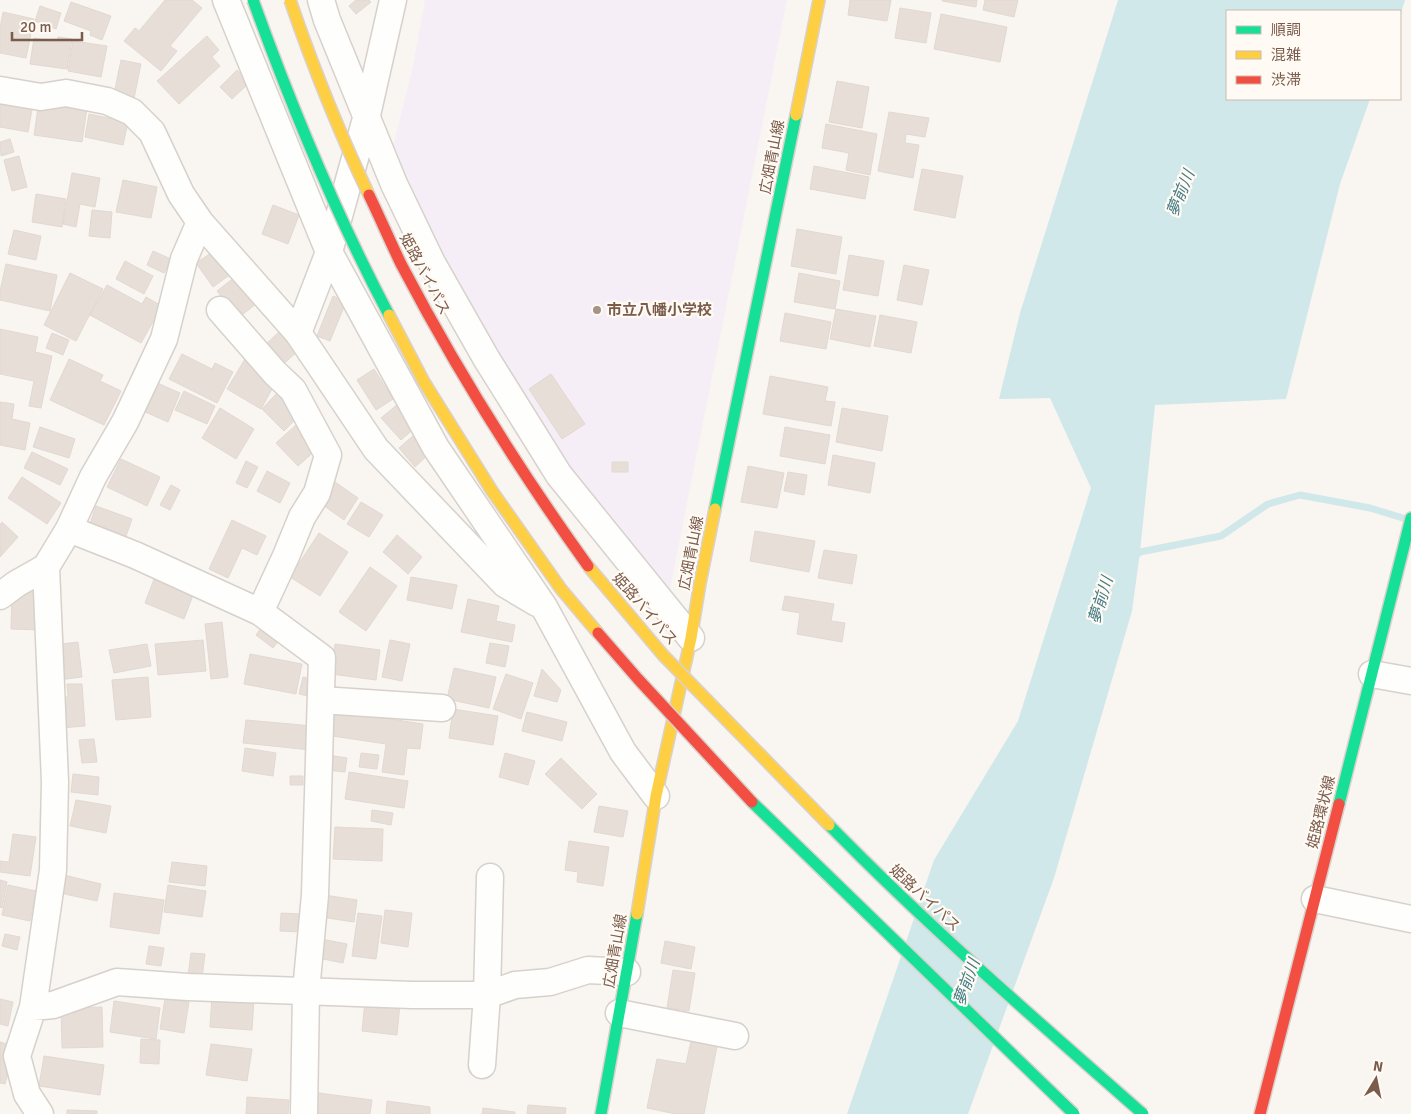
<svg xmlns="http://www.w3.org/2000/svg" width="1411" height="1114" viewBox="0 0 1411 1114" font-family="Signika,'Noto Sans JP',sans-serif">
<rect width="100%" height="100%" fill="#f9f5f0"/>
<!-- education -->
<path fill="#f6eef6" d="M425,0H787L667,604L573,482L436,249L392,151L413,66Z"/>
<!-- water -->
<path fill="#d0e8ea" d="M1118,0H1405L1400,16V11H1227V99H1370L1340,184L1286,399L1155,405L1140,552L1132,611L1054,878L968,1114H847L934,860L1018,721L1091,488L1050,398L999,399L1020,313Z"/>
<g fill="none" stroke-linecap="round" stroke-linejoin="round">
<!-- stream -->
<path stroke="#d0e8ea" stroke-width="7" d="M1134,557L1140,552L1221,536L1268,504L1300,495L1370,508L1406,519"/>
</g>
<!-- building -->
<path fill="#e6ded7" stroke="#e2d8d2" d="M165,0H192L202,8L170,46L177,51L161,71L124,41L135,28L139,31Z
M356,0H369L371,2L356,14L349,6Z
M850,0H891L887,21L848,15Z
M942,0H977L976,7L942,1Z
M985,0H1018L1014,17L983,10Z
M71,2L111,16L102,40L90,35L91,31L64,21Z
M40,6L61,13L56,29L35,21Z
M900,8L931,13L926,43L895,38Z
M3,12L34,19L26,58L0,53V28Z
M941,14L1007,27L1000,62L934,49Z
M207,36L219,50L212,57L220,66L179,104L157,81Z
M58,37L72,39L67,69L30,64L34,38L57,42Z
M73,41L107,46L101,77L68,71Z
M121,60L141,64L134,98L114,94Z
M237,70L249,83L232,99L220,87Z
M837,81L869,87L862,128L829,122Z
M0,99L33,104L28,132L0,127Z
M39,101L87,108L82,142L34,135Z
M889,112L929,118L925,137L906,134L905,143L919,145L913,178L878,171Z
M89,114L128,122L123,145L85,137Z
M826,124L877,134L870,175L846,170L849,153L822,148Z
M10,139L14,152L1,156L0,142Z
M19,156L27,187L12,191L4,160Z
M814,166L869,177L865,199L810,189Z
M922,169L963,176L955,218L914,210Z
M72,173L100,178L95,207L80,204L76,227L63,224Z
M123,180L157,187L151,218L116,212Z
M36,194L66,199L62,227L32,222Z
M273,205L299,215L288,244L262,234Z
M92,210L112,212L110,238L89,236Z
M797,229L842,237L836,274L791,266Z
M14,230L41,236L36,260L8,254Z
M153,251L171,259L164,273L147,265Z
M214,251L231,274L213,287L196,263Z
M849,255L884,261L878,296L843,290Z
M125,261L153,276L144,294L116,279Z
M6,264L57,275L50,311L0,300V291Z
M904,265L929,270L922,305L897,300Z
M70,273L103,289L76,341L44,325Z
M799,273L840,281L835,309L794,302Z
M235,277L256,304L238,318L217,291Z
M107,285L142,304L146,297L162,306L141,343L90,315Z
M333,296L346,302L330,341L317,336Z
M836,309L876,316L870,347L830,339Z
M785,313L831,322L826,349L780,341Z
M880,315L917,322L911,353L874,346Z
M0,329L38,337L35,352L52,356L41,408L29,406L34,381L0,374Z
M282,329L300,349L278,369L260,350Z
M52,333L69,340L63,355L46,348Z
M182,354L212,369L215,363L233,372L217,403L169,379Z
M69,359L103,375L100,381L121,391L104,425L50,400Z
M245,359L278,378L261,409L227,389Z
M374,369L393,399L376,410L357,380Z
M551,374L585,424L562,439L529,389Z
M770,376L828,387L825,401L835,402L831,426L763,414Z
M155,382L180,393L168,422L143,411Z
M184,391L215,406L207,424L175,410Z
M277,393L300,415L284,431L262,409Z
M0,402L14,404L12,419L30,423L25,450L0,445Z
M398,404L417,426L401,440L381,418Z
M220,408L254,429L236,459L202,438Z
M842,408L888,416L882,451L836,442Z
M296,425L318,448L298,466L276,443Z
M40,427L75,439L69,458L33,447Z
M785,427L830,435L825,464L780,456Z
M414,435L430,453L415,467L399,448Z
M32,452L68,469L60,485L24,468Z
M833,455L875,463L870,493L828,485Z
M121,459L160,477L147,506L107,487Z
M246,461L258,467L247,488L236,483Z
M612,462H628V472H612Z
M748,466L784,473L777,508L741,502Z
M267,471L290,483L280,503L257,491Z
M788,472L807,475L804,495L784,491Z
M22,477L61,503L47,524L8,498Z
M335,482L358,498L344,520L320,503Z
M171,485L180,490L170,510L160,505Z
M361,502L383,515L369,537L347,524Z
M96,506L132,519L125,539L89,527Z
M232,520L266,536L257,555L242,548L228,578L209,569Z
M2,522L18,537L0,557V525Z
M755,531L815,541L809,572L750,561Z
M319,533L348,552L320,596L290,577Z
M397,535L422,557L408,574L383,552Z
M824,550L857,555L852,584L818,578Z
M370,567L397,586L366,631L339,612Z
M156,574L195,590L184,619L145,603Z
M411,577L457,585L452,609L407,600Z
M12,592H42L41,630L11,629Z
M785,596L834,604L831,621L845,623L842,642L797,634L800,613L782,610Z
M468,599L499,606L496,621L515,625L512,642L461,632Z
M266,621L284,634L273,648L256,635Z
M222,622L228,677L211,679L205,624Z
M203,640L206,671L158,675L155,644Z
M390,640L410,644L402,681L382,677Z
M78,642L82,677L58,680L54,645Z
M490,643L509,646L505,667L486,663Z
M147,644L151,666L114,673L109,650Z
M335,644L380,650L376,680L331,674Z
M250,654L302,664L296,694L244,684Z
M454,668L496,677L489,708L447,699Z
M542,669L561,690L557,702L534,696Z
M506,674L533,683L521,719L493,709Z
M148,677L151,717L116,720L112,680Z
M303,677L315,680L312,697L299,694Z
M67,684H82L85,726L60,728L58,698L68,697Z
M330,703L385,712L384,718L423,724L420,749L407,748L404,775L382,772L386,744L326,735Z
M453,709L498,716L493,745L449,738Z
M527,712L567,722L562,741L522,731Z
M246,720L313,726L311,750L243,743Z
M94,739L97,762L82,763L79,740Z
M245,748L276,753L273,776L242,771Z
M361,753L379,755L377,769L359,767Z
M505,753L535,761L528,785L499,777Z
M328,755L347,758L345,772L326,770Z
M561,758L597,794L582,809L545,774Z
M349,772L408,781L404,808L345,799Z
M73,774L99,777L98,795L71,792Z
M290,776H303V785H290Z
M76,800L111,806L106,833L70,826Z
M599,806L628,811L623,837L594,832Z
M372,810L393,813L391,825L371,821Z
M335,827L383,829L382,861L333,859Z
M13,834L36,837L30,876L0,872V861L9,862Z
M569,841L609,847L603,886L577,882L578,872L565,870Z
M172,862L207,866L205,886L169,882Z
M64,875L101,884L97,901L60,893Z
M0,880L7,882L2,908L0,907Z
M8,885L36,891L30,921L2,915Z
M168,885L206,891L202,917L164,912Z
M114,893L164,900L159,934L110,927Z
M324,895L357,900L354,922L321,917Z
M385,910L412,913L408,947L381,943Z
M281,913L301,914L300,932L280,931Z
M358,913L382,916L376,959L352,956Z
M5,934L20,937L17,950L2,946Z
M321,939L347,944L343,963L318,958Z
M665,941L695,947L691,969L661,963Z
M149,946L164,948L161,966L146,964Z
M191,953L205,954L202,978L188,976Z
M673,970L695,973L689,1011L667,1008Z
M212,996L254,999L252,1030L210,1027Z
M0,999L13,1002L8,1026L0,1024Z
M165,999L189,1002L184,1033L160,1029Z
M114,1001L160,1008L156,1039L110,1032Z
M365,1001L400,1004L397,1035L362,1031Z
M102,1007L103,1047L62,1048L61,1008Z
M141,1039L160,1040L159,1064L140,1063Z
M691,1041L717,1046L704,1114H676L647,1108L657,1059L686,1064Z
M0,1042L15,1046L5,1084L0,1083Z
M211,1044L252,1049L247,1081L206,1075Z
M44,1056L104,1065L100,1095L39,1086Z
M311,1092L372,1100L370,1114H309Z
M247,1097L289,1100L288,1114H246Z
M387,1101L430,1107V1114H386Z
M528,1105L566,1108L565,1114H527Z
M483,1108L515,1112V1114H482Z
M67,1110L97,1111V1114H67Z"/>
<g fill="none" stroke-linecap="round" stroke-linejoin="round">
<!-- street casing -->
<g stroke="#d7d1cb" stroke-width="29">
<path id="street" d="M226,0L329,252L436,448L544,607L623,752L656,796
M321,0L327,20L394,184L432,263L486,358L559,475L691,638
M0,90L41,97L66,93L107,101L132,112L152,132L181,194L200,222L298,333L376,449L505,584L537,603
M220,310L275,373L293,390L328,455L317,493L302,517L286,556L260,612
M298,333L329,252L367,115L393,0
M69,529L135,555L260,612L322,658L315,895L306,991L304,1114
M0,596L16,584L46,567L69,529L93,477L125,422L164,339L184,259L200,222
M1372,674L1411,681
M321,700L442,708
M1315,899L1411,919
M33,1007L53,1005L117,982L188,987L412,995H487L515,985L550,982L588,970L627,972
M619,1013L735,1036
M482,1065L487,995L490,877
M40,1114L27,1094L17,1056L33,1007L53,870L55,782L46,567"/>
</g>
<!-- fast casing -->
<g stroke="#d9d2cb" stroke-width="14">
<path id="fast" d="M715,509L796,115
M1339,804L1411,518
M601,1114L637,914"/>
</g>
<!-- slow casing -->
<g stroke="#d9d2cb" stroke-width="14">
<path id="slow" d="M796,115L819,0
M637,914L656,796L691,638L700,583L715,509"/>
</g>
<!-- jam casing -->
<g stroke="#d9d2cb" stroke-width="14">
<path id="jam" d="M1260,1114L1339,804"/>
</g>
<!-- street -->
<use href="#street" stroke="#fefefd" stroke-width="26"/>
<!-- fast -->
<use href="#fast" stroke="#16e098" stroke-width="11"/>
<!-- slow -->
<use href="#slow" stroke="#ffcf43" stroke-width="11"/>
<!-- jam -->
<use href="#jam" stroke="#f24e42" stroke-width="11"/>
<!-- fast-bridge casing -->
<g stroke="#dad1cc" stroke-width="14" stroke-linecap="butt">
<path id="fast-bridge" d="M253,0C292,108 335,213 389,315
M752,802L1074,1114
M829,825C929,927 1036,1020 1143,1114"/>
</g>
<!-- slow-bridge casing -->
<g stroke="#dad1cc" stroke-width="14" stroke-linecap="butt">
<path id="slow-bridge" d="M290,0C313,67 339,132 369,195
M389,315L424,382L492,491L561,589L598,633
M588,566L663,655L829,825"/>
</g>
<!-- jam-bridge casing -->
<g stroke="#dad1cc" stroke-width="14" stroke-linecap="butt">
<path id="jam-bridge" d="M369,195C380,218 390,241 401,264C456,369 519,470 588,566
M598,633L638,679L752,802"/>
</g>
<!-- fast-bridge -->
<use href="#fast-bridge" stroke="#16e098" stroke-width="11"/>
<!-- slow-bridge -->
<use href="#slow-bridge" stroke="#ffcf43" stroke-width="11"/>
<!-- jam-bridge -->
<use href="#jam-bridge" stroke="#f24e42" stroke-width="11"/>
</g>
<!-- markers -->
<circle fill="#a69286" stroke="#fffaf3" stroke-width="2" cx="597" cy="310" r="5"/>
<g text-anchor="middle" stroke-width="4.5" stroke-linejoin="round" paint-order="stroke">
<!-- street labels -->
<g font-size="15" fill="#7a5c4d" stroke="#fffaf3">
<text transform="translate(772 157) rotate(-79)" y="5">広畑青山線</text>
<text transform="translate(425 274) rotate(62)" y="5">姫路バイパス</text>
<text transform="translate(691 553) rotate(-79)" y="5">広畑青山線</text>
<text transform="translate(645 609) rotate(49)" y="5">姫路バイパス</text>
<text transform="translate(1321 812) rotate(-76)" y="5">姫路環状線</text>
<text transform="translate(925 898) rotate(43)" y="5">姫路バイパス</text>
<text transform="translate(615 951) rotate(-80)" y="5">広畑青山線</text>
</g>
<!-- poi labels -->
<g font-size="15" font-weight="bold" fill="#7a5c4d" stroke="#fffaf3" text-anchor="start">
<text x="607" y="315">市立八幡小学校</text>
</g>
<!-- water labels -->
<g font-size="16" font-style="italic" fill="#437c86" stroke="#fffaf3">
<text transform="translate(1180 193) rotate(-68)" y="6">夢前川</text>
<text transform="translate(1100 600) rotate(-73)" y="6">夢前川</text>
<text transform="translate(966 982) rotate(-70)" y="6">夢前川</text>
</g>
</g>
<!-- legend -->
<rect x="1226" y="10" width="175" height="90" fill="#fffaf3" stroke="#cabbb1"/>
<rect x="1236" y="26" width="25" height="8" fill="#16e098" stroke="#cabbb1"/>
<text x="1271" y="35" font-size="15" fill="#7a5c4d">順調</text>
<rect x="1236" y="51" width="25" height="8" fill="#ffcf43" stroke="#cabbb1"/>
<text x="1271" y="60" font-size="15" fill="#7a5c4d">混雑</text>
<rect x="1236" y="76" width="25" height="8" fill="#f24e42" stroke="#cabbb1"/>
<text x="1271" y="85" font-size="15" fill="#7a5c4d">渋滞</text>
<!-- north arrow -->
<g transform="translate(1376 1079) rotate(10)" stroke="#fffaf3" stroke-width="4" paint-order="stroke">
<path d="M0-4L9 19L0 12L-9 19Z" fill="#7a5c4d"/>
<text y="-8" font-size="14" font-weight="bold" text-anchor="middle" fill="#7a5c4d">N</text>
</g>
<!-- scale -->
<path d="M12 32v8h70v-8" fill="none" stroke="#7a5c4d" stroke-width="2.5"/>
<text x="20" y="32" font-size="15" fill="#7a5c4d" stroke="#fffaf3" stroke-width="4" paint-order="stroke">20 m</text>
</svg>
